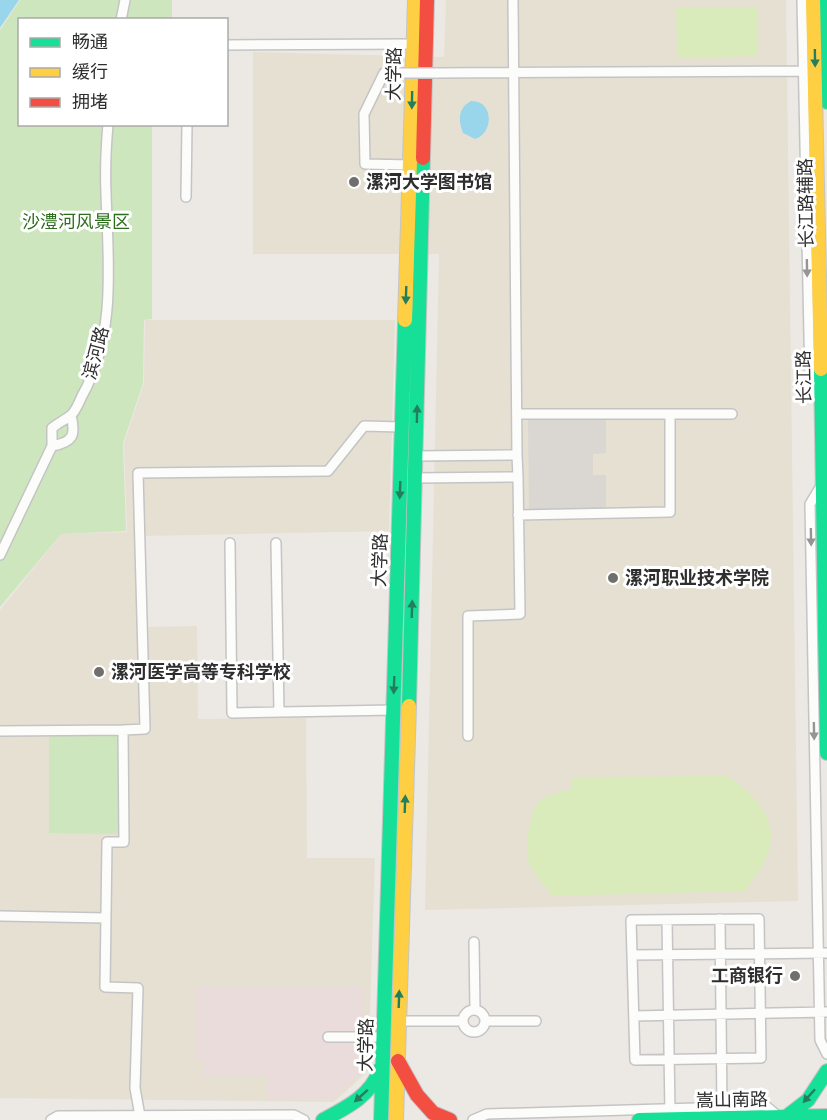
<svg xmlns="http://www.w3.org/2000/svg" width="827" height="1120" viewBox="0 0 827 1120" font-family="'Public Sans','Noto Sans SC',sans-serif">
<rect width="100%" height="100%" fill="#ece8e4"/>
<!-- education -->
<path fill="#e6e0d3" d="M446,0H786L798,901L425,910L439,254H253V52L444,57Z
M145,320H395L389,531L145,536L147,627L197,626L198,719L306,718L307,858H375L368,1071L334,1102L0,1098V610L61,534L127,532L124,443L144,383Z"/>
<!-- medical -->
<path fill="#e9dcdb" d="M196,987L364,988V1071L332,1099H268V1076L204,1075V1060H196Z"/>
<!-- green -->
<path fill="#cee6be" d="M20,0H172V19L20,20V124L152,125V319L144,320L143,383L123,443L126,531L61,534L0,607V30Z
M49,735H118V834L49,833Z"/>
<!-- pitch -->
<path fill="#d9eabb" d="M757,7L758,56L677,58L676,8Z
M727,776C748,788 773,814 771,840C769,859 756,877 745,891L552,896C545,885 535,875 530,865C526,857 527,845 528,836C534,800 535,799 571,789L572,777Z"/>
<!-- plaza -->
<path fill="#dad6d2" d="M528,418H606V453L593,454V475H606V511L529,512Z"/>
<!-- water -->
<path fill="#99d6ec" d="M0,0H19L0,28Z
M471,101C494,100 494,134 475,139L463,133C458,120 458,108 471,101Z"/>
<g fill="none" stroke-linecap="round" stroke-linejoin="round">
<!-- street casing -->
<g stroke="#c5c4c5" stroke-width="12">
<path id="street" d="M802,0L810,384L822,402
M121,20L125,0
M226,45L413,44
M398,73H384L364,114L365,164L411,165
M436,73L803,71
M186,197L187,124
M517,414H732
M52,446C73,442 76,436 71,415
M517,455L518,477
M416,456L517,455L513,0
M416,478L518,477L520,614L468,616V736
M822,484L810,504L820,1040L827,1054
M518,515L670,512V414
M230,543L232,713L394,710
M276,543L279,712
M0,555L52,446V428C58,423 65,420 71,415C76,411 79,402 82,396C117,334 108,261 106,193C105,171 106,147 108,124
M0,731L123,730
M0,916L106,918
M720,919L722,1108
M759,919L761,1058L635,1060L631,920Z
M667,920L670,1113
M474,942L475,1010
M632,955L827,953
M463 1021a11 11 0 1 1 22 0a11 11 0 1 1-22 0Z
M634,1016L827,1012
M398,1021H463
M485,1021H536
M328,1037H384
M140,1116L135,1088L138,988L105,987L107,842H124L123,730L145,729L138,473L328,471L364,426L401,427
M51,1120L58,1116L294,1115L304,1120
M473,1120L487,1114L766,1106L779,1117"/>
</g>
<!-- fast casing -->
<g stroke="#c5c4c5" stroke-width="16">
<path id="fast" d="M825,0L827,102
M821,369L827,753
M409,706L423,158
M786,1117L808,1100L827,1071
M323,1120C346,1108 372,1095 380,1069
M381,1120L405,320
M639,1120L827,1116"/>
</g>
<!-- slow casing -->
<g stroke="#c5c4c5" stroke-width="16">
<path id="slow" d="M813,0L821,369
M405,320L415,0
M396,1120L409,706"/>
</g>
<!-- jam casing -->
<g stroke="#c5c4c5" stroke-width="16">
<path id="jam" d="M423,158L427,0
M398,1061L417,1095L433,1113L450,1120"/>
</g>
<!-- street -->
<use href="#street" stroke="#fcfcfb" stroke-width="9"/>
<!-- fast -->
<use href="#fast" stroke="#16e098" stroke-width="14"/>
<!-- slow -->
<use href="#slow" stroke="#ffcf43" stroke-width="14"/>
<!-- jam -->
<use href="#jam" stroke="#f24e42" stroke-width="14"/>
<!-- street-bridge casing -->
<g stroke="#c5c4c5" stroke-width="12" stroke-linecap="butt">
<path id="street-bridge" d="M398,73H436"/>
</g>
<!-- street-bridge -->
<use href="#street-bridge" stroke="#fcfcfb" stroke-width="9"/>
</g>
<!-- one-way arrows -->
<defs><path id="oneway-solid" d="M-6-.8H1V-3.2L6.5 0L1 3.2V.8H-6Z" transform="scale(1.5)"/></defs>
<g fill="#237e5e">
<use href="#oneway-solid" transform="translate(815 58) rotate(89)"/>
<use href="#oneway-solid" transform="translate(412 100) rotate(91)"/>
<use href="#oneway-solid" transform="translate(406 295) rotate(92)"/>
<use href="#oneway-solid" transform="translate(417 414) rotate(-89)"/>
<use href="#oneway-solid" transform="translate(400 490) rotate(92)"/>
<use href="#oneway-solid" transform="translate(412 609) rotate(-88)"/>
<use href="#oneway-solid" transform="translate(394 685) rotate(92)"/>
<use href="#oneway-solid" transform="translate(405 804) rotate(-88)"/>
<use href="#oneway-solid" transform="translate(399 999) rotate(-88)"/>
<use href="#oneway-solid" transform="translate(361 1096) rotate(138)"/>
<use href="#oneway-solid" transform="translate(809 1096) rotate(132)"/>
</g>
<g fill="#959594">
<use href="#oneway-solid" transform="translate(807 268) rotate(89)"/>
<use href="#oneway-solid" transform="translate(811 537) rotate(89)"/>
<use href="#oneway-solid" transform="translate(814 731) rotate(89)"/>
</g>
<!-- markers -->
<g fill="#706f6e" stroke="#fff" stroke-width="2">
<circle cx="354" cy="182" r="6"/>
<circle cx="613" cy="578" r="6"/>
<circle cx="99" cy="672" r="6"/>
<circle cx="795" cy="976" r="6"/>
</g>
<g text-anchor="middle" stroke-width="6" stroke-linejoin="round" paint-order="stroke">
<!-- street labels -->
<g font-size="18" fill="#2e2e2e" stroke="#fff">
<text transform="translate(394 74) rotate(-89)" y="6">大学路</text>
<text transform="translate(806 203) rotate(-91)" y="6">长江路辅路</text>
<text transform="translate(96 353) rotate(-75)" y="6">滨河路</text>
<text transform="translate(804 377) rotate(-91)" y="6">长江路</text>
<text transform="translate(380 560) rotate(-88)" y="6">大学路</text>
<text transform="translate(366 1045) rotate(-89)" y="6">大学路</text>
<text transform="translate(732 1100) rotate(-1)" y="6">嵩山南路</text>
</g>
<!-- poi labels -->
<g font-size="18" font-weight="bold" fill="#2e2e2e" stroke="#fff" text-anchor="start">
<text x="366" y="188">漯河大学图书馆</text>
<text x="625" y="584">漯河职业技术学院</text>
<text x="111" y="678">漯河医学高等专科学校</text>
<text x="783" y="982" text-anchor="end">工商银行</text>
</g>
<!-- park labels -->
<g font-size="18" fill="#2c6e1b" stroke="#fff">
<text x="76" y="228">沙澧河风景区</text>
</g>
</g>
<!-- legend -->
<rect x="18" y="18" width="210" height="108" fill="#ffffff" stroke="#ababab" stroke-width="1.5"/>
<rect x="30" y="38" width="30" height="9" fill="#16e098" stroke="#ababab" stroke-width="1.5"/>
<text x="72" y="48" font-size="18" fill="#2e2e2e">畅通</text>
<rect x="30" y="68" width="30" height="9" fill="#ffcf43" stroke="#ababab" stroke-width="1.5"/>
<text x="72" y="78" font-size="18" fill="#2e2e2e">缓行</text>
<rect x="30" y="98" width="30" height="9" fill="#f24e42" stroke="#ababab" stroke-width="1.5"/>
<text x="72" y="108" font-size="18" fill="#2e2e2e">拥堵</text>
</svg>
